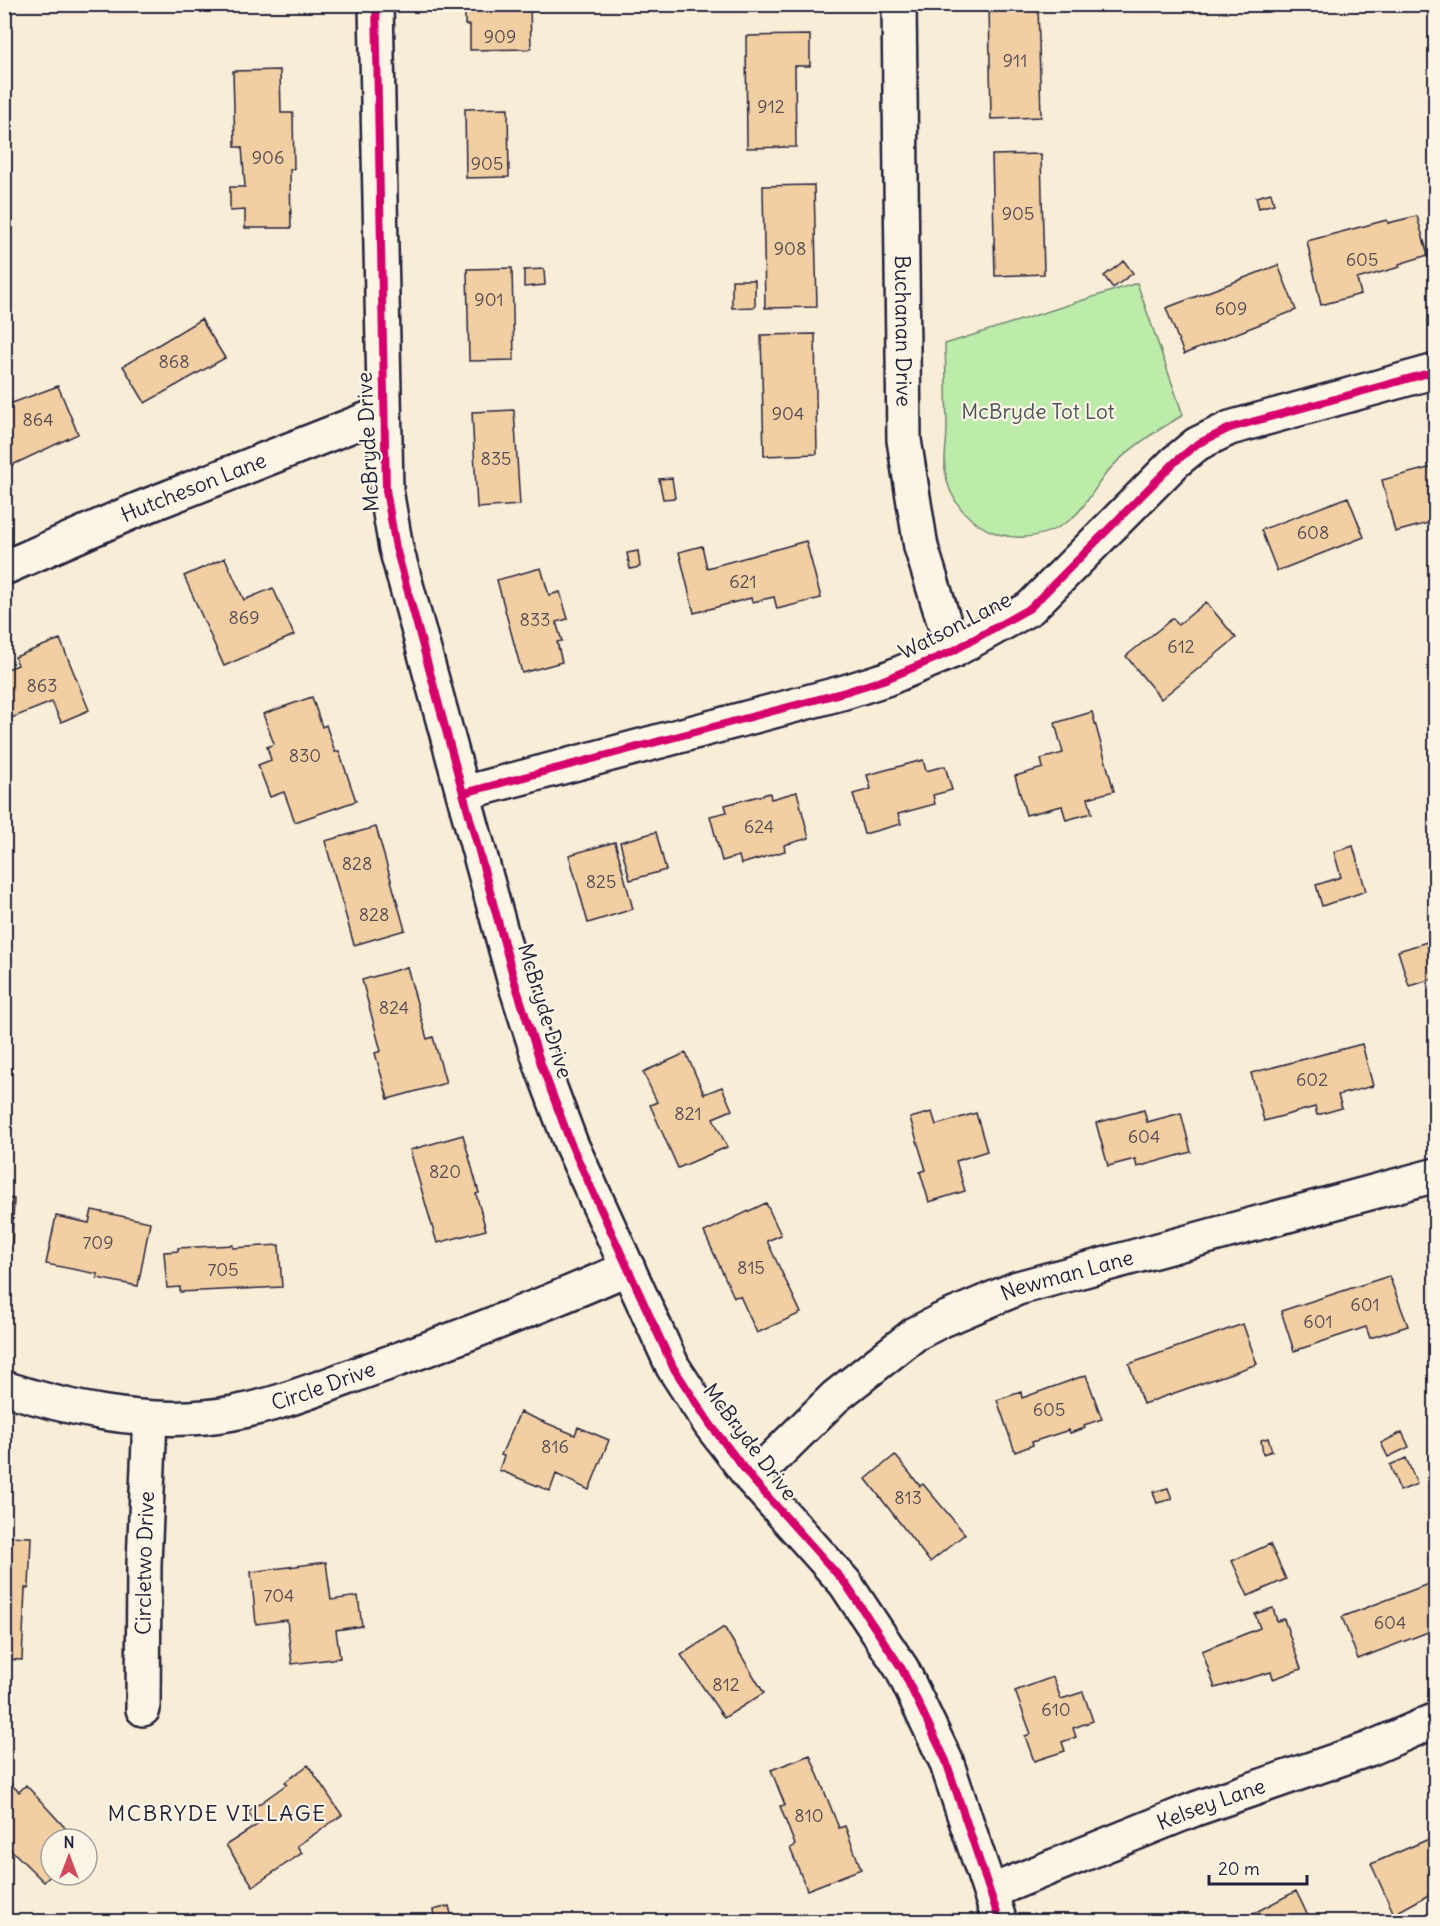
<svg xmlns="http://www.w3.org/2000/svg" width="1440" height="1926" viewBox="0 0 1440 1926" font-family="Delius,sans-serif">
<rect width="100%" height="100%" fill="#faedd8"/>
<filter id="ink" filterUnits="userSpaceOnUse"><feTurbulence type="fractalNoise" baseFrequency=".0167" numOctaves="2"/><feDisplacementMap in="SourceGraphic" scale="12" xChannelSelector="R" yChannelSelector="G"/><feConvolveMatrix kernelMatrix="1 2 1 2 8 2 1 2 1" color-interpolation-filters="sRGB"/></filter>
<g filter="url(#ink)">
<!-- green -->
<path fill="#bcebaa" stroke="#6f8672" stroke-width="1.5" d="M1137,283L1183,415C1158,430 1130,447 1110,469C1095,485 1086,509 1067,522C1047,536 1022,541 998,534C970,525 949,501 945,471C944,457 947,440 947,426C946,398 946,371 945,344Z"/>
<!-- building -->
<path fill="#f2cea3" stroke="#22223b" stroke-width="1.5" d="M465,4H530L531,49L470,50V25H465Z
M760,4H800V8L761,9Z
M989,4H1038L1041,117L991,119Z
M810,35V66H795L796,147L747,148L746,36Z
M280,70L281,113H293L294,169H290L291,228H245V210L230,211V187H245L242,147H235L233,71Z
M508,108L509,177L466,178L465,109Z
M1041,154L1044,274L995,276L992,155Z
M814,185L817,307L765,308L763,186Z
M1271,193L1274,204L1259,208L1256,197Z
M1417,216L1428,255L1399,264L1400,267L1357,279L1361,294L1321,305L1307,241L1387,220L1388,223Z
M1124,261L1133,273L1113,288L1104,276Z
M1278,265L1296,310L1184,354L1166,308Z
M512,268L514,360L469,361L467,269Z
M544,269L545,285L524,287V270Z
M732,280H755V307L732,308Z
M201,319L225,358L145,403L123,366Z
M815,334L817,454L764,456L761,335Z
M58,386L78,434L8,467L4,462V406Z
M514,410L520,505L477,508L472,412Z
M1436,466V521L1395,532L1382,480Z
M672,478L675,498L663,499L659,479Z
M1348,497L1364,537L1277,571L1261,530Z
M806,541L821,598L777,609L774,597L752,602L751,598L694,613L679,552L702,546L707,568Z
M638,551L640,567L630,569L627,553Z
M225,558L244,600L273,588L294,635L224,666L184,576Z
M541,568L549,595L560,592L568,619L556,622L562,641L557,642L562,662L522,673L497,580Z
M1206,602L1236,638L1161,699L1126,656L1173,618L1178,625Z
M60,639L89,710L61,722L52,702L4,721V670L18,665L15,657Z
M312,697L322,727L326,725L335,752L339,751L356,801L295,822L284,792L270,797L258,765L271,760L267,747L274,744L263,714Z
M1092,712L1114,791L1088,798L1092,813L1066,820L1062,806L1026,815L1015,776L1043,768L1041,759L1063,753L1055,723Z
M923,760L926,771L945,766L952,790L933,795L935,804L898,814L901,824L864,834L853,794L871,789L867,775Z
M797,792L809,838L784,845L785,851L741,864L739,856L722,861L710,816L727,812L725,805L770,793L771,799Z
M376,827L405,930L354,945L325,841Z
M656,832L666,870L630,880L620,842Z
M615,842L633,909L588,923L569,855Z
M1353,846L1366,891L1322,906L1316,885L1341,877L1334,852Z
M1427,942L1436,978L1409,986L1398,951Z
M407,967L427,1039L433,1037L446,1083L388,1099L375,1053L381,1051L362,980Z
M1362,1044L1373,1086L1338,1095L1342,1108L1317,1115L1315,1107L1264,1121L1251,1073Z
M686,1053L704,1094L722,1087L732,1110L713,1118L727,1147L678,1168L650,1105L657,1102L643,1072Z
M1144,1110L1147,1122L1181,1113L1191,1152L1137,1167L1135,1159L1108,1166L1096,1123Z
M932,1112L936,1125L976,1113L987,1151L956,1161L965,1191L929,1202L920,1172L926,1170L910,1118Z
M463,1135L479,1193L476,1194L486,1230L437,1243L410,1150Z
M4,1198L14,1199L12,1245H4Z
M766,1203L781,1235L767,1241L801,1313L757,1333L740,1296L734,1297L704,1232Z
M92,1210L150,1222L138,1286L97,1278L98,1274L46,1264L56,1216L89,1223Z
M233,1245V1248L279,1245L282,1287L180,1292V1287L167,1288L164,1252L178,1251V1248Z
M1389,1276L1408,1326L1370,1338L1366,1327L1294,1351L1281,1311Z
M1243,1324L1257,1364L1143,1404L1129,1364Z
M1086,1375L1102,1419L1084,1425L1085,1428L1070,1433L1069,1430L1032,1442L1033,1445L1015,1452L997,1400L1021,1392L1022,1398Z
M520,1412L575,1435L578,1427L609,1440L589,1490L556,1474L550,1491L499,1470L504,1456L501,1455Z
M1402,1432L1409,1447L1388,1457L1381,1443Z
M1268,1438L1272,1451L1263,1454L1261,1440Z
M895,1455L920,1486L923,1484L965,1534L930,1562L866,1479Z
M1406,1458L1417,1484L1400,1491L1390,1465Z
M1168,1488L1172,1499L1157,1503L1153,1492Z
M4,1536L31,1537L29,1588H25L22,1660L4,1659Z
M1270,1544L1286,1579L1248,1596L1232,1561Z
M326,1562L331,1600L358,1596L362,1626L336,1630L340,1658L292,1664L287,1620L256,1624L251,1572Z
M1431,1583L1436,1594V1629L1358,1659L1342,1617Z
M1273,1608L1277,1621L1284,1619L1301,1669L1273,1679L1271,1672L1215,1688L1202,1651L1260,1628L1255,1614Z
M724,1627L764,1693L724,1718L681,1655Z
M1053,1677L1061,1699L1083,1692L1093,1721L1073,1728L1076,1737L1062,1742L1065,1751L1034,1761L1025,1736L1031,1734L1015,1691Z
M810,1755L839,1828L845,1826L861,1869L807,1890L790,1848L795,1845L780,1806L785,1805L771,1770Z
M308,1765L342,1815L297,1846L302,1853L253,1886L226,1845L257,1825L248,1812L287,1784L285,1782Z
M4,1777L19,1792L26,1785L68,1831L60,1839H51V1875L44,1882L4,1843Z
M1436,1836V1891L1394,1914L1371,1864Z
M1296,1891L1311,1922H1239V1921Z
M449,1906L453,1922H436L433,1910Z"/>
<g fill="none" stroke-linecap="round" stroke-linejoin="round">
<!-- minor casing -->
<g stroke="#22223b" stroke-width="38">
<g id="minor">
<path d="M376,4L386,490L396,548L515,983L541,1064L571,1144L673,1367L710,1424L752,1479L845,1583L902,1669L946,1761L1000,1922"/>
<path id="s1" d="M899,4L904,440L921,547L953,651"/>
<path id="s2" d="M4,568L139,509L383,413"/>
<path d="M464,793L845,692L886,679L953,651L1030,608L1175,462L1197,444L1230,428L1436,371"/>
<path id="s3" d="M4,1388C69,1409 136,1423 205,1417C261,1412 314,1390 366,1371C454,1340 542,1306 628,1268"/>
<path id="s4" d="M752,1479L835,1397L915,1334L940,1321L1018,1288L1436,1175"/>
<path id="s5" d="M143,1709L144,1564L150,1418"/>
<path id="s6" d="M990,1892L1195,1809L1369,1749L1436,1720"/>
</g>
</g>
<!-- minor -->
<use href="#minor" stroke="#fcf5e5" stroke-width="33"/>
<!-- cycleway casing -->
<g stroke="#fcf5e5" stroke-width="11">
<path id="cycleway" d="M376,4L386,490L396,548L515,983L541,1064L571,1144L673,1367L710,1424L752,1479L845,1583L902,1669L946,1761L1000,1922
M464,793L845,692L886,679L953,651L1030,608L1175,462L1197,444L1230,428L1436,371"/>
</g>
<!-- cycleway -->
<use href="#cycleway" stroke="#d6006c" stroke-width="8"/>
</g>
</g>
<g text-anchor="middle" stroke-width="4.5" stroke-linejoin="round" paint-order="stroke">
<!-- number labels -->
<g font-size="18" fill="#564d55">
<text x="500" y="43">909</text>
<text x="1015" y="67">911</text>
<text x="771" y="113">912</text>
<text x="268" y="164">906</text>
<text x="487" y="170">905</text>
<text x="1018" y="220">905</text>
<text x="790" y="255">908</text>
<text x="1362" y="266">605</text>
<text x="489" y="306">901</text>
<text x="1231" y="315">609</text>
<text x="174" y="368">868</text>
<text x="788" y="420">904</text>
<text x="38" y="426">864</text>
<text x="496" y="465">835</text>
<text x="1313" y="539">608</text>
<text x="743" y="588">621</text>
<text x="244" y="624">869</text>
<text x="535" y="626">833</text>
<text x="1181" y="653">612</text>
<text x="42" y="692">863</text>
<text x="305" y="762">830</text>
<text x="759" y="833">624</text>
<text x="357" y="870">828</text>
<text x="601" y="888">825</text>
<text x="374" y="921">828</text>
<text x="394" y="1014">824</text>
<text x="1312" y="1086">602</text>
<text x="688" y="1120">821</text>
<text x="1144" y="1143">604</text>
<text x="445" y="1178">820</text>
<text x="98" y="1249">709</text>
<text x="751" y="1274">815</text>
<text x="223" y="1276">705</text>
<text x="1365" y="1311">601</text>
<text x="1318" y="1328">601</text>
<text x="1049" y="1416">605</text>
<text x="555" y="1453">816</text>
<text x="908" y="1504">813</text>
<text x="279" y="1602">704</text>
<text x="1390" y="1629">604</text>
<text x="726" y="1691">812</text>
<text x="1056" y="1716">610</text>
<text x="809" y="1822">810</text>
</g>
<!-- street labels -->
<g font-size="21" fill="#22223b" stroke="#fcf5e5">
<text dy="7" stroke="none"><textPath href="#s1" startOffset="327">Buchanan Drive</textPath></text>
<text transform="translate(368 442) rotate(-93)" y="7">McBryde Drive</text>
<text dy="7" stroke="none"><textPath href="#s2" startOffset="206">Hutcheson Lane</textPath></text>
<text transform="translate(955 626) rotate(-27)" y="7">Watson Lane</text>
<text transform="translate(545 1011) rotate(73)" y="7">McBryde Drive</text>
<text dy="7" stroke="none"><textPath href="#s4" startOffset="382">Newman Lane</textPath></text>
<text dy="7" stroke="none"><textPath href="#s3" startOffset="327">Circle Drive</textPath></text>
<text transform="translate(750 1442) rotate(53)" y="7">McBryde Drive</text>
<text dy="7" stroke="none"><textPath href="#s5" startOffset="146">Circletwo Drive</textPath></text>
<text dy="7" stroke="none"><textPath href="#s6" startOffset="238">Kelsey Lane</textPath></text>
</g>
<!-- park labels -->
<g font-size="21" fill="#485457" stroke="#fcf5e5">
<text x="1038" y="419">McBryde Tot Lot</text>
</g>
<!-- neighbourhood labels -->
<g font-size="22" letter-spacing="1.5" fill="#22223b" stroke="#fcf5e5">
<text x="217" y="1821">MCBRYDE VILLAGE</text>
</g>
</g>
<!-- margin -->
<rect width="1440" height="1926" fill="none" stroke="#fcf5e5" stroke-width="24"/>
<rect x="12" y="12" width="1416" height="1902" fill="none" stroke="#22223b" stroke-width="2" filter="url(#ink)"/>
<!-- north arrow -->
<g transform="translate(69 1857)"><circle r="28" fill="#fcf5e5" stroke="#a5a1a1" stroke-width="1.5"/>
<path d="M0-4.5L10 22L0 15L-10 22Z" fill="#d1495b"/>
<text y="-9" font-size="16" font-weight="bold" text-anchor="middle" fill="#22223b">N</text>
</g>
<!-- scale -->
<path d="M1209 1875v9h98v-9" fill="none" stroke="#22223b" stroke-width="3"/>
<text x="1218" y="1875" font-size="18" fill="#22223b" stroke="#fcf5e5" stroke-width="4.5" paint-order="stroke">20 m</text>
</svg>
